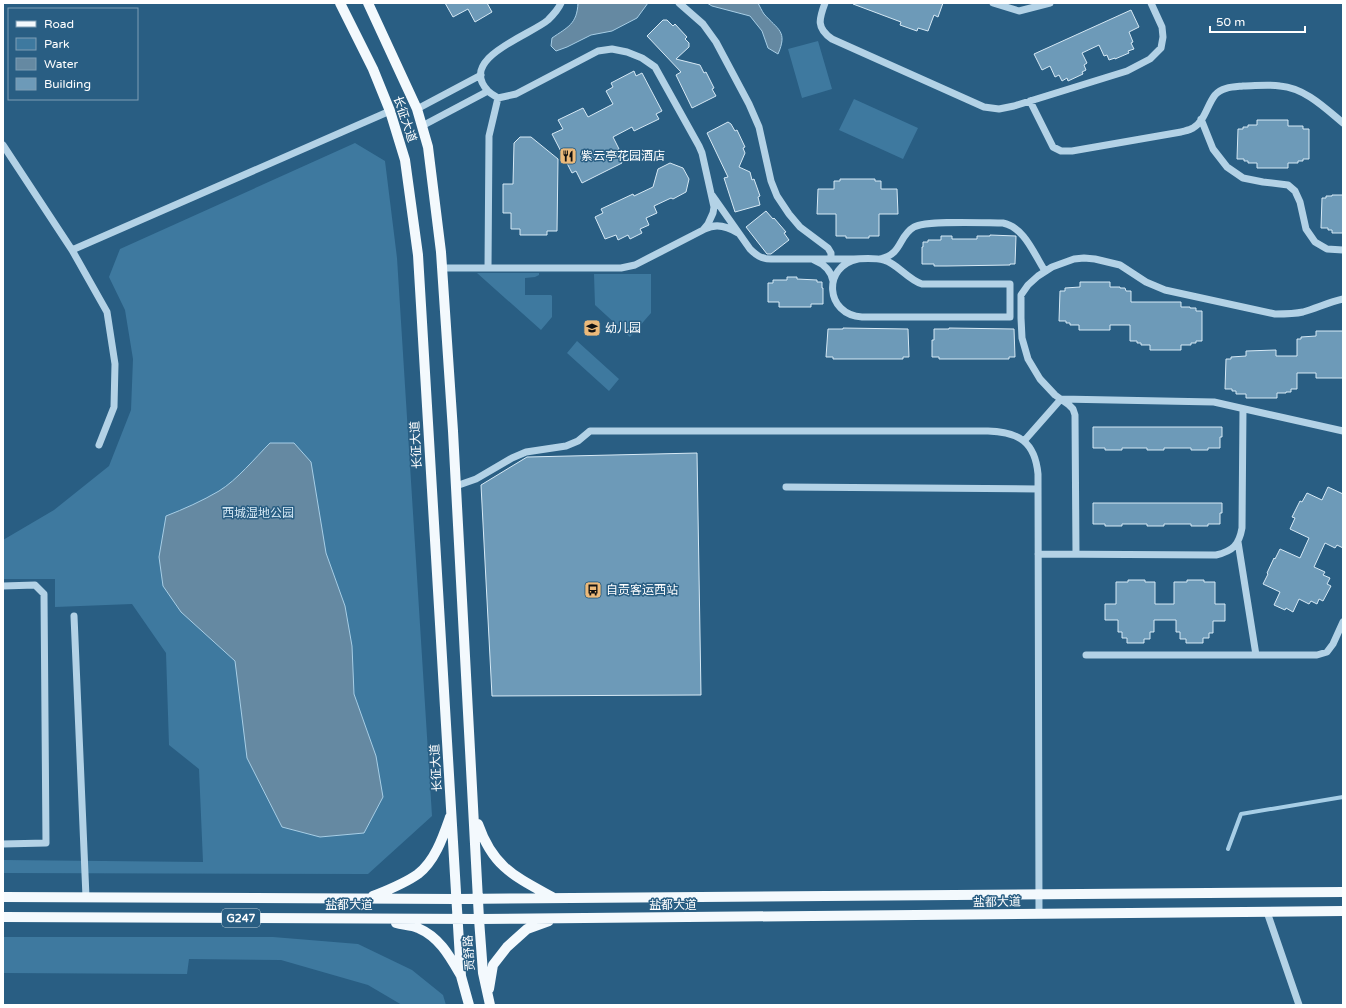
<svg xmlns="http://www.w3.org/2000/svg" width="1346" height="1008" viewBox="0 0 1346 1008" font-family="'Varela Round','Noto Sans SC',sans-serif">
<rect width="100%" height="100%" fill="#295e83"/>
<!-- green -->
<path fill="#3e799f" d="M818,41L832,89L802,98L788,49Z
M854,99L918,128L903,159L839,130Z
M355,143L385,161L397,258L432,816L368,874L3,873V860L203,862L199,769L169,745L166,653L132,604L55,607V579H3V540L54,510L109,466L131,410L133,359L125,310L109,277L120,249Z
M477,273H539V275L535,277L525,278V295H551L552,296V317L541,330Z
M594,274H651V313L630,337L595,305Z
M577,341L619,379L609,391L567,353Z
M3,937H273L358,944L412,970L443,995L446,1005H402L368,985L281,960L189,959L187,974L3,973Z"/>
<!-- water -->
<path fill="#6589a2" stroke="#a7cee6" d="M578,3H648L637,18L612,31L591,35L567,47L556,51L551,46L552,38C568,27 577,24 578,3Z
M707,3H758C760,7 762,11 764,14C778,30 788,31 778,54L768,48L762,31L750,16L712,6Z
M270,443H294L311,462L326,553L345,606L352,646L354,694L376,756L383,797L364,833L320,837L282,827L247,758L235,661L181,612L163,586L159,557L166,516C184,509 202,501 219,491C237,480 255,458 270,443Z"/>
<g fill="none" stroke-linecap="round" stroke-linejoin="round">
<!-- stream -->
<path stroke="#a7cee6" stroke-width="4" d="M1228,849L1241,814L1343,797"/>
</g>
<!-- building -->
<path fill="#6d9ab8" stroke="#d6e9f5" d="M445,3H487L492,12L475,22L468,9L453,17Z
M853,3H943L938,17L934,15L928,31L918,28L917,31L900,25L901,22L853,4Z
M1131,10L1139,27L1129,32L1133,42L1131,43L1134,49L1128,51L1129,53L1115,59V58L1109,60L1107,55L1104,56L1099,45L1082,53L1087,63L1084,65L1086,70L1082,72L1083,74L1068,81L1067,78L1062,81L1059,75L1055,77L1050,66L1042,70L1034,54Z
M663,20H667L673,26L675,24L687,37L685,39L689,43V47L676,59L700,65L704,73L706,72L714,88L712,89L716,96L692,108L676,75L681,72L647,36Z
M634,71L636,76L642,73L662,111L656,114L659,119L634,131L632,127L613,137L619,149L615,151L622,163L582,183L576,171L572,173L552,134L563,129L558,120L583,108L588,117L613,104L606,91L613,87L611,83Z
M1257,120H1288V126H1303V129H1309V159H1303V161H1298V163H1288V168H1257V163H1248V161H1244V159H1237L1238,129H1243V127H1248V125H1257Z
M728,122L731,124L735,131L737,130L745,147L743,148L745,153L739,167L750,172L752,180L754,179L760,196L758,197L760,205L735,212L724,178L728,177L707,133Z
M520,137H531L558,159L557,231H547V235H520V229H511V213H503V184H513L514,143Z
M670,163L683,168L689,179L686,192L673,199L671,198L654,206L657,213L646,218L649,225L640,229L642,233L630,239L628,235L618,240L616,235L605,239L595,217L603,213L601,209L633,194L634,196L653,187L658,169Z
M840,179H875V181H881V189H897L898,214H879V236H869V238H846V236H836V214H817L818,189H834V181H840Z
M1332,195H1343V233H1332V230H1328V228H1321L1322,198H1326V196H1332Z
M766,211L773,219L774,218L786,232L784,233L789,240L771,254H767L746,227Z
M990,235L1016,236L1015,264H1010V265L947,266H934V264H922V247H923V242H928V240H941V236H952V239H977V236H990Z
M787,277H797V279L817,280V282H822V288H823V304H811V307H779V302H768V283H773V280H787Z
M1080,282H1110V287H1120V288H1125L1126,291H1131V302H1181V307H1190V308H1196V311H1202V341H1196V343H1191V345H1181V350H1150V345H1141V343H1137V341H1130V325H1110V330H1079V325H1070V323H1066V321H1059L1060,291H1065V288L1080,287Z
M843,328L908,329L909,357H903V359H833V357H826L828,329H843Z
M949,328L1014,329L1015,357H1009V359H939V357H932V340H934V329H949Z
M1316,331H1343V378H1316V373H1297V389H1291V392H1286V393H1277V398H1246V394H1236V391H1232V389H1225L1226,359H1231V357L1246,356V351L1276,350V356H1297V339H1301V337L1316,336Z
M1093,427H1222V437H1220V448H1208V450H1191V448H1164V450H1147V448H1122V450H1105V448H1093Z
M697,453L701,695L492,696L481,485L527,457Z
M1328,487L1343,494V548L1337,545L1335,548L1325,543L1314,567L1325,572L1323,575L1330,578L1327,584L1331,586L1323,601L1319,599L1317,604L1311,601L1309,604L1299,599L1293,612L1286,608L1285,610L1274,605L1280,592L1263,584L1268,574L1267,573L1274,558L1275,559L1280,549L1300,558L1309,538L1290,529L1295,518L1292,517L1300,501L1302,502L1307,493L1322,500Z
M1093,503H1222V513H1220V524H1208V526H1191V524H1164V526H1147V524H1122V526H1105V524H1093Z
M1128,580H1145V582H1155V604H1174V582H1187V580H1204V582H1215V604H1225V621H1213V633H1209V638H1203V643H1186V639H1180V632H1176V620H1154V632H1150V639H1144V643H1127V638H1122V632H1118V620H1105V604H1116V582H1128Z"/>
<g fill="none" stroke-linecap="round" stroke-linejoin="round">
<!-- minor -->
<path stroke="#b3d2e6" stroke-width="7" d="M679,3L703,24L716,42L749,104L759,127L771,181L777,196L789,214L800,227L828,248L831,253V259
M825,3C819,19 816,28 832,39L984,107L999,109L1014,106L1127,71L1150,59L1161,48L1163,37L1162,27L1151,3
M993,3L1019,11L1050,3
M1030,101L1053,147L1061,151H1072L1181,132C1184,131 1190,130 1193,128C1205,121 1207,105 1215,95C1222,87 1233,87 1243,86C1255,86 1268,84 1280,86C1305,88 1325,108 1343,123
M417,109L481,75
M1201,119L1213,149L1227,167L1243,178L1263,182L1288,185L1295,191L1300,202L1306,229L1315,242L1327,249L1343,250
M422,126L488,91
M3,145L72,250L107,312L115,364L114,407L99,445
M712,195L750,249C756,255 761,259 771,259C797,259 824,259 850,259C861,259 873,257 884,260C898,264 907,279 922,284H1010V317H862C825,315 822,266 858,259
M705,229C716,223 727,226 738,233
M72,250L390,111
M880,259C903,254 898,236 914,227C927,220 986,223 1003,223C1024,227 1034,254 1045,271
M814,260C824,264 831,270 833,281
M442,268H621L635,265L703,230L708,224L713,213L714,207L702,153L699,146L655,67L642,58L627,52L612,49L598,51L516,94L498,98C495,96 491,94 488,91C457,58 531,35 548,20C553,15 558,10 561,3
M488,268L489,136L498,98
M1024,441L1061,399L1214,402L1343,431
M456,486L476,479L512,458L526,452L566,446L578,441L590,431H988C1019,432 1035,442 1038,474L1039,914
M786,487L1038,489
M1238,542L1256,655
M1038,554L1216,555C1233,551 1239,545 1242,528L1243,409
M1076,554L1075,415L1073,409L1069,405L1055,395L1040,379L1028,359L1022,338L1021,318V295L1028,285L1038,276L1052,267L1074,259L1084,258L1095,259L1120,265L1146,282L1165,290L1275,314C1284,314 1294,314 1303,312C1317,308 1329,302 1343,299
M3,586L35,585L44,594L46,843L3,844
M74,616L86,897
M1086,655H1317L1327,652L1333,644L1343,622
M1267,912L1299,1005"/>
<!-- major -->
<path stroke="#f3f9fd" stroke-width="10" d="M340,3L373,69L390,111L405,160L418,255L461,976L469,1005
M368,3L417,109L428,147L441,252L453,431L479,919L483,973L490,1005
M478,824C493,867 514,876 552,897
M373,896C388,890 404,884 418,874C435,861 443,837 450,817
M3,897L456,899L1343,892
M3,917L479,919L1343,911
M396,923C403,925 412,925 418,928C439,937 449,955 460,974
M489,989L493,965L507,947L527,929L549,921"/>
</g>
<!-- icons -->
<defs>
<g id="restaurant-square" transform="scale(0.9)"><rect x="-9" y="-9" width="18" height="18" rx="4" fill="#edba7a" stroke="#295e83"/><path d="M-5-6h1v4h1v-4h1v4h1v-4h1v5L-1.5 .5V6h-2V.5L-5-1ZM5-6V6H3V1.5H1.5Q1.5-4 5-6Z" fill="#111"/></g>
<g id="school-square" transform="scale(0.9)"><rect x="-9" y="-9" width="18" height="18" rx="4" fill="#edba7a" stroke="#295e83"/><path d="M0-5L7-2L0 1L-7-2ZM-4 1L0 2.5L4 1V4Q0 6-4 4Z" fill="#111"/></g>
<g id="bus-square" transform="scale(0.9)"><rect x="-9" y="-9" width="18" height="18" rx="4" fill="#edba7a" stroke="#295e83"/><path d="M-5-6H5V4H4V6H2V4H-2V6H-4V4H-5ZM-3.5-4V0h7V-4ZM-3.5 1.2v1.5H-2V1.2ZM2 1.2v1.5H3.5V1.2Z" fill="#111"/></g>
</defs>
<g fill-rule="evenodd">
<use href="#restaurant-square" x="568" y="156"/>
<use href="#school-square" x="592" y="328"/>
<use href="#bus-square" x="593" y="590"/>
</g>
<g text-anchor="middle" stroke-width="3" stroke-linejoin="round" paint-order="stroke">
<!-- shield labels -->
<rect fill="#295e83" stroke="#bfcfda" stroke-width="1" x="222" y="909" width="38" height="18" rx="3"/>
<g font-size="11" font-weight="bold" fill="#fff">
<text x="241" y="922">G247</text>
</g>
<!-- street labels -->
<g font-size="12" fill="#fff" stroke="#295e83">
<text transform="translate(405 119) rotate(71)" y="4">长征大道</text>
<text transform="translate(416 445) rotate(-93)" y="4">长征大道</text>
<text transform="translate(436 768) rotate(-93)" y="4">长征大道</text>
<text transform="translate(997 902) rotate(-1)" y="4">盐都大道</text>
<text x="349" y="909">盐都大道</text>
<text x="673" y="909">盐都大道</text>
<text transform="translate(469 953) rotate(-94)" y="4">贡舒路</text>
</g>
<!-- poi labels -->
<g font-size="12" fill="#fff" stroke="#295e83" text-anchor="start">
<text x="581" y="160">紫云亭花园酒店</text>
<text x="605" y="332">幼儿园</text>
<text x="606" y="594">自贡客运西站</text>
</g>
<!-- park labels -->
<g font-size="12" fill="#d6e9f5" stroke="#295e83">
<text x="258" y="517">西城湿地公园</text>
</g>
</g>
<!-- border -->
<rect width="1346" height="1008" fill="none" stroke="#ffffff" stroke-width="8"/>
<!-- legend -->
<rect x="8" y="8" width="130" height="92" fill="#295e83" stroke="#7f9eb5"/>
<rect x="16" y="21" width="20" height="6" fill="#f3f9fd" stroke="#7f9eb5"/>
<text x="44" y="28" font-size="12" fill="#ffffff">Road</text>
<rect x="16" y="38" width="20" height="12" fill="#3e799f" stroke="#7f9eb5"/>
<text x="44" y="48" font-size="12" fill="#ffffff">Park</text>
<rect x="16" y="58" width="20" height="12" fill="#6589a2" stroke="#7f9eb5"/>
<text x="44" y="68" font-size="12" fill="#ffffff">Water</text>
<rect x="16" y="78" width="20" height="12" fill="#6d9ab8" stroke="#7f9eb5"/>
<text x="44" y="88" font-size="12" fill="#ffffff">Building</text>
<!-- scale -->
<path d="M1210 26v6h95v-6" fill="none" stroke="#ffffff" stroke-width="2"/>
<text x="1216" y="26" font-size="12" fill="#ffffff" stroke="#295e83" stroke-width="3" paint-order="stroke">50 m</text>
</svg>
